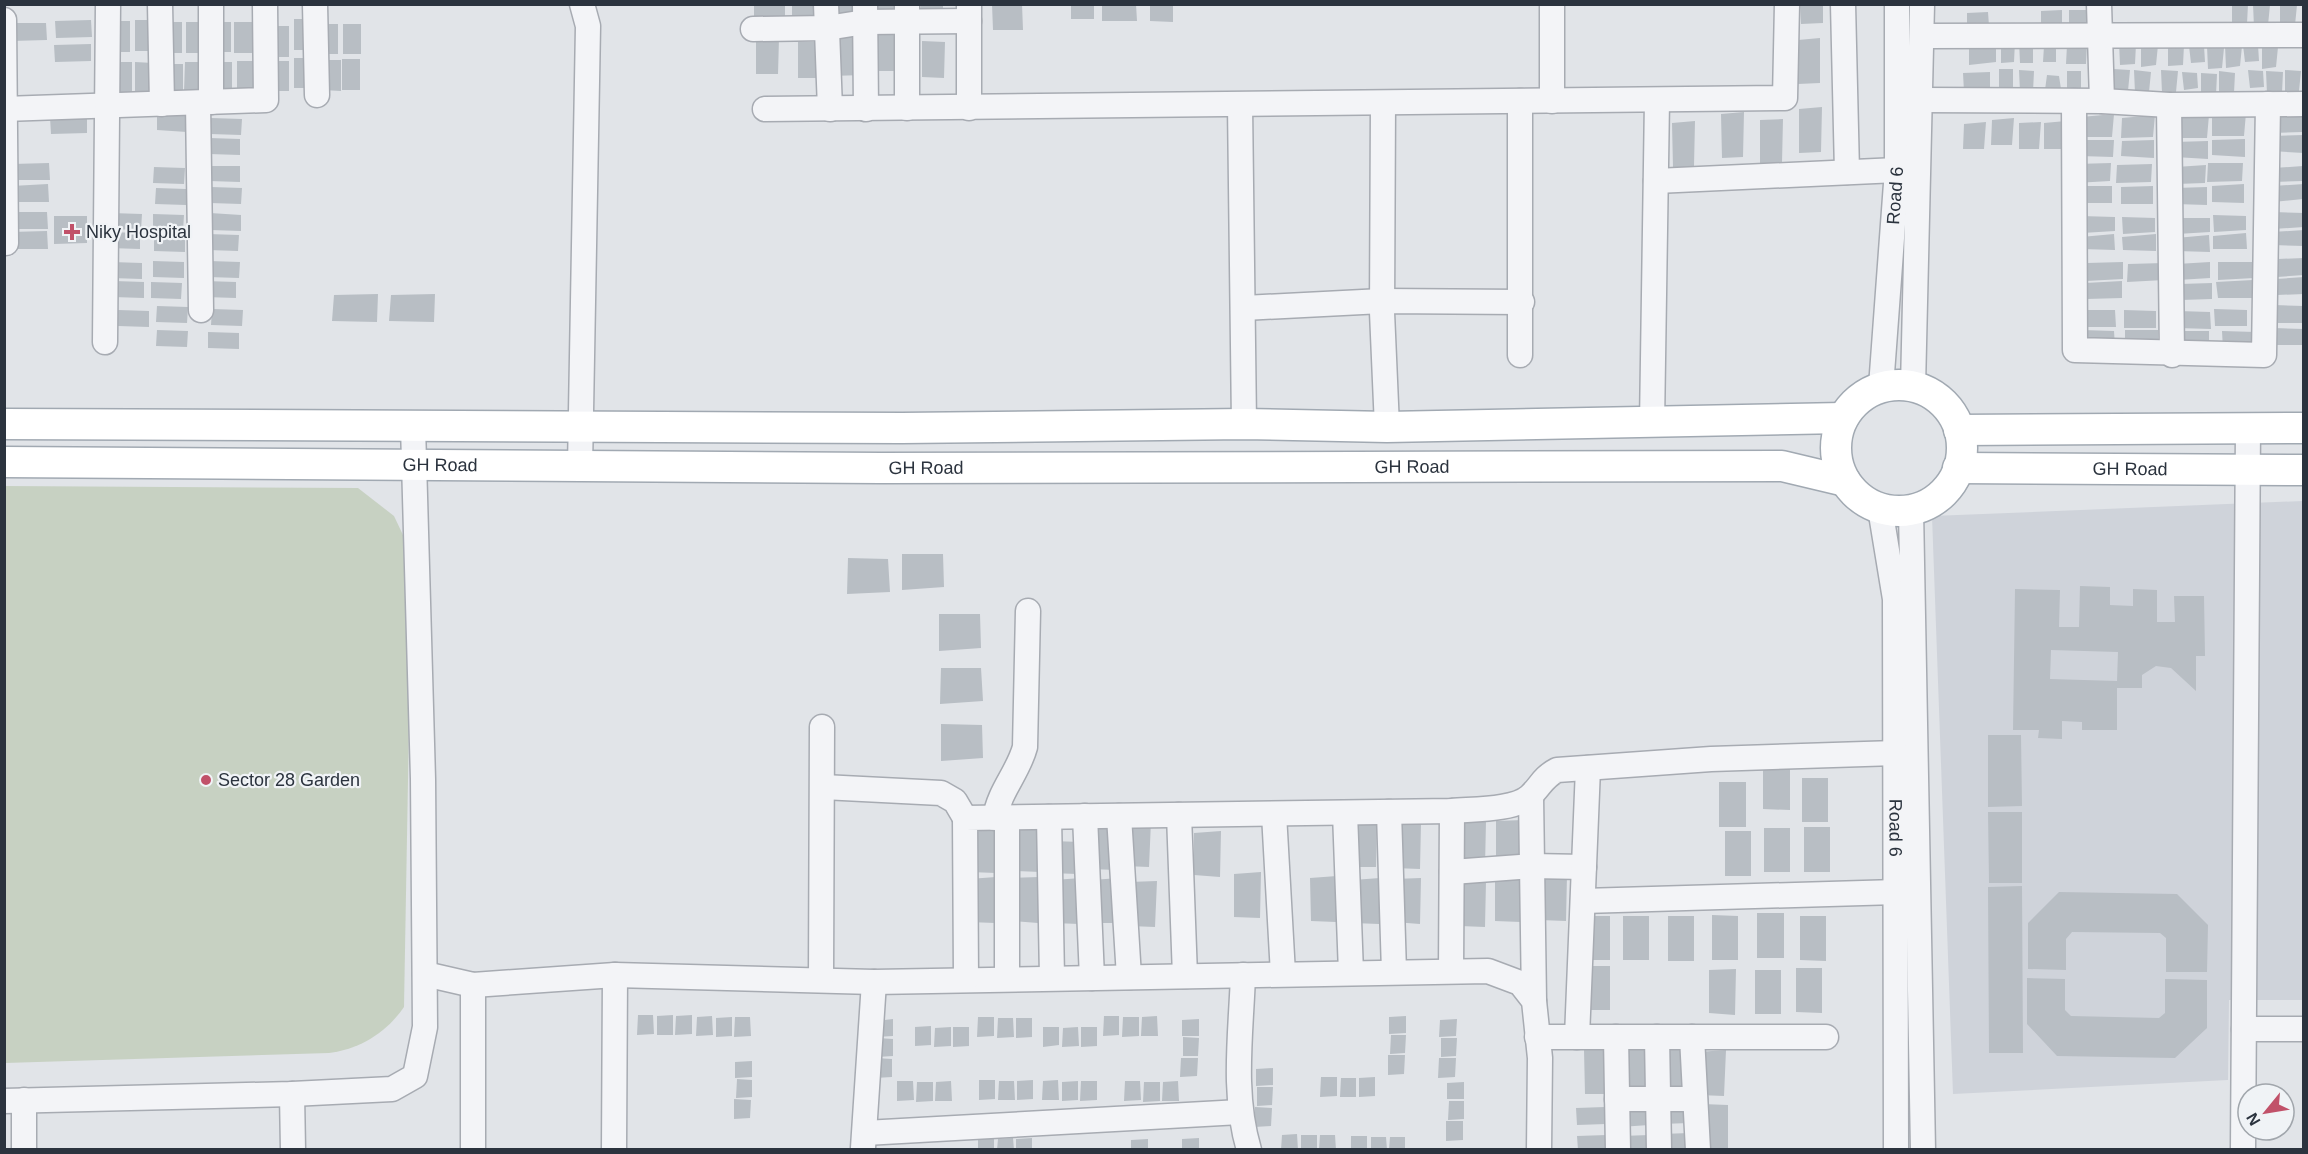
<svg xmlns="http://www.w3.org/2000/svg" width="2308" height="1154" viewBox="0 0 2308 1154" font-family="Arial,sans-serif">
<rect width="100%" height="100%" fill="#e1e4e8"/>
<!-- built -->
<path fill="#cfd3da" d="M2303,501V1000H2229L2228,1080L1953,1094L1932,516Z"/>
<!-- green -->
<path fill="#c7d1c2" d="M4,486L358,488L394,516L412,554L404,1007C386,1033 360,1049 329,1053L5,1063Z"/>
<!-- building -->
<path fill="#b8bec4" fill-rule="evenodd" d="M754,4H785V17H754Z
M792,4H814L813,15L792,16Z
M837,4H860V18H837Z
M874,4H897L896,14L874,15Z
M921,4H943V14H920Z
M992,4H1022L1023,30H993Z
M1071,4H1094V19H1071Z
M1102,4H1136L1137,21H1102Z
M1150,4H1173V22L1150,21Z
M1800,4H1823V23L1801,24Z
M2232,4H2248L2247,24L2232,25Z
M2253,4L2270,5L2268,25L2254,27Z
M2280,4L2297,5L2295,25L2280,26Z
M2062,10V24H2041V11Z
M2069,10H2087V24L2069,23Z
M1988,12L1989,26H1967V13Z
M294,19H312V50H294Z
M91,20L92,37L56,38L55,21Z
M135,20H153V51H135Z
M112,21H130V52H112Z
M164,22H182V53H164Z
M186,22H204V53H186Z
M213,22H231V52H213Z
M234,22H253V53H234Z
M10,23H46L47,40L11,41Z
M319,24H338V54H320Z
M343,24H361V54H343Z
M271,26H289V57H271Z
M831,34H861L862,75L832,76Z
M872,35H895V71H872Z
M756,38H779L778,74H756Z
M1820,38V83L1798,84V40Z
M922,41L945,42L944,78L922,77Z
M2001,41H2015L2014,62L2001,63Z
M2019,41L2033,42V63H2020Z
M798,42H821L820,78H798Z
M2119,42L2136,44L2135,64L2120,65Z
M2087,43L2086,64H2066L2067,45Z
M2168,43L2184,45L2183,65L2168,66Z
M91,44V61L55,62L54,45Z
M2141,44L2158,45L2156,65L2141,67Z
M1996,45V62L1969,65V46Z
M2225,45L2242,46L2240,66L2226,68Z
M2243,45H2258L2259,61L2245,62Z
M2262,45L2278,47L2276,67L2262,69Z
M2044,46H2056V62H2043Z
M2189,46H2204L2205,62L2191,63Z
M2207,46L2224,48L2222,68L2208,69Z
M294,58H312V88H294Z
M342,59H360V90H342Z
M323,60H341V91L323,90Z
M237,61H255V92H237Z
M271,61H289V91H271Z
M114,62H132V93H114Z
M135,62L153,63V93H135Z
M185,62H203V92H184Z
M214,62H232V92H214Z
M165,64H183V95L165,94Z
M1999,69H2013V90H1999Z
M2113,69L2130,70L2128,91L2113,92Z
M2019,70L2034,71L2033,92H2020Z
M2134,70L2151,72L2149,92L2135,93Z
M2161,70L2178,71L2176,92L2162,93Z
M2248,70L2263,71L2264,87L2250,88Z
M2285,70L2301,71L2299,91L2285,93Z
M2067,71H2081V92L2067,93Z
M2219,71L2235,73L2234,93L2219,94Z
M2266,71L2283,72L2282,93L2267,94Z
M1990,72V88L1964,92L1963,73Z
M2182,72L2197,73L2198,88L2184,90Z
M2201,73L2217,74L2216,95L2201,96Z
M2047,75L2059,76L2061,89L2045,90Z
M1822,107L1821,152L1799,153V109Z
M2304,110L2303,132L2271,133L2272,113Z
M1744,112L1743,157L1722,158L1721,114Z
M2246,113L2244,136H2212V116Z
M2114,114L2112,137H2080L2081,117Z
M157,115L188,116L187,132L157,130Z
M2155,115L2153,137L2121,138L2122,118Z
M2209,115L2207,138H2175L2176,118Z
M87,116V133L51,134L50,117Z
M211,118L242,119L241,135L210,134Z
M2014,118L2012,145H1991L1992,120Z
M1783,119L1782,163L1760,165V120Z
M1695,121L1694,166L1673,168L1672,123Z
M2066,121L2064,149H2044V123Z
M1986,122L1984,149H1963L1964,124Z
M2041,122L2039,149H2019V123Z
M2304,135V153L2271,151V136Z
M209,138L240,139V155L209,154Z
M2245,139V157L2212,155V140Z
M2080,140H2114L2113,157L2080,156Z
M2154,140V158L2121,156L2122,141Z
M2208,141V159L2175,157V142Z
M49,163L50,180H13L12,164Z
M2111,163L2110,181L2075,183L2076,164Z
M2208,163H2243L2242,181L2207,182Z
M2152,164L2151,182L2116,183L2117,165Z
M2206,165L2205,183L2176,184V167Z
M209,166H240V182L209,181Z
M2303,166V181L2273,182L2274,168Z
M154,167L185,168L184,184L153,183Z
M48,184L49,202H13L12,186Z
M2244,184V203L2212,202V186Z
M2304,184L2303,199L2273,202V186Z
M2080,186H2112V203H2080Z
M2153,186V204H2121V187Z
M211,187L242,188L241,204L210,203Z
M2207,187V205L2175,204V188Z
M156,188L186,189V205L155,204Z
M11,212H47L48,229H12Z
M2273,212L2304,213V227L2273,229Z
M111,213L142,214L141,230L110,229Z
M210,213L241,215V231L210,230Z
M153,214L184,215L183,231L153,230Z
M2213,215L2246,216V230L2214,232Z
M54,216H87V243L54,244Z
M2081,216L2115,217V231L2082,233Z
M2122,217L2155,218V232L2123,234Z
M2176,218H2210V232L2177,234Z
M2304,230V246L2273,245L2272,232Z
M47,231L48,249H12L11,232Z
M109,232L140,233V249L109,248Z
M2246,233L2247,249H2213V236Z
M208,234L239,235L238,251L208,250Z
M2114,234L2115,250L2082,249L2081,237Z
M2156,234V251L2123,250L2122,237Z
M154,235L185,236V252L154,251Z
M2209,235L2210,252L2177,251L2176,238Z
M2304,258V275L2277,277L2278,259Z
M153,261L184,262V278L153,277Z
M209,261L240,262L239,278L208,277Z
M111,262L142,263V279L111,278Z
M2123,262V279L2086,281L2087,263Z
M2210,262V278L2178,280L2177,264Z
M2218,262H2255L2254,278L2218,280Z
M2164,263V280L2127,282L2128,264Z
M2304,277V294L2277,295L2276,279Z
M2253,280L2254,298H2218L2216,282Z
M114,281L144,282V298L113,297Z
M205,281L236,282V298L205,297Z
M2122,281V298L2086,299L2085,283Z
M151,282L182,283L181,299L151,298Z
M2212,283V299L2181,300L2180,284Z
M378,294L377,322L332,321L334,295Z
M435,294L434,322L389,321L391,295Z
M2274,305L2304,306V323H2274Z
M157,306L188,307L187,323L156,322Z
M212,309L243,310L242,326L211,325Z
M2214,309L2247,310V326H2215Z
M118,310L149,311V327L118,326Z
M2083,310H2115L2116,327H2083Z
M2124,310L2156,311V328H2124Z
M2178,311L2210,312L2211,329L2178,328Z
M2274,328L2304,329V345H2274Z
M157,330L188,331L187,347L156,346Z
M2082,330L2114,331L2115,347H2082Z
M2125,330H2158V347H2125Z
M2176,331H2209V348H2177Z
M2222,331L2255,332V349H2223Z
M208,332L239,333V349L208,348Z
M902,554H943L944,587L902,590Z
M848,558L888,559L890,592L847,594Z
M2080,586L2110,587V605L2133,606V589L2157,590V622H2175L2174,596H2204L2205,656H2196V691L2171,668L2156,666L2142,675V688H2117V730H2082V722L2062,721V739L2038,738L2039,730H2013L2015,589L2060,590L2059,627H2079ZM2051,650L2118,652L2117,681L2050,679Z
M939,614H980L981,648L939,651Z
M941,668H981L983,701L940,704Z
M941,724L982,725L983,758L941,761Z
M1988,735H2021L2022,806L1988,807Z
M1763,765H1790V810L1763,809Z
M1802,778H1828V822H1802Z
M1719,782H1746V827H1719Z
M1988,812H2022V883H1989Z
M1523,820L1522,866L1496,865V821Z
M1151,821L1149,867L1124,866L1123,823Z
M1486,821L1485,867L1460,866L1459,823Z
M1377,822L1376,867H1350V823Z
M1421,823L1420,869L1394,868V825Z
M1118,824L1116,870L1091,869L1090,826Z
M997,827L996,873L970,872V829Z
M1042,827L1041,872L1015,871V828Z
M1804,827H1830V872H1804Z
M1764,828H1790V872H1764Z
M1221,831L1220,877L1194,875V833Z
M1725,831H1751V876H1725Z
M1051,841L1081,842L1077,874L1051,873Z
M1261,872L1260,918L1234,917V874Z
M1567,875L1566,921L1540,920V877Z
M1337,876L1336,922L1311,921L1310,878Z
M1522,876L1521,922L1495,921V878Z
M996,877L995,923L969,922V879Z
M1039,877L1038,923L1012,921V878Z
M1081,878L1079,924L1054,923V880Z
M1119,878L1118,923H1092V880Z
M1380,878L1379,924L1353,923V880Z
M1421,878L1420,924L1394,922V879Z
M1157,881L1155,927L1130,926L1129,882Z
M1486,881L1485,927L1460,926L1459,883Z
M2022,886L2023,1053H1989L1988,887Z
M2059,892L2177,894L2208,925L2207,972H2166V938L2160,933L2072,932L2066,939V970L2028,969V923Z
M1757,913H1784V958H1757Z
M1712,915L1738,916V960H1712Z
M1584,916H1610V960H1584Z
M1623,916H1649V960H1623Z
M1668,916H1694V961H1668Z
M1800,916H1826V961L1800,960Z
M1584,966H1610V1010H1584Z
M1796,968H1822V1013L1796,1012Z
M1736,969L1735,1015L1709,1013V970Z
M1755,970H1781V1014H1755Z
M2027,978L2065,979V1010L2071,1016L2159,1018L2165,1013V979L2207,980V1028L2175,1058L2057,1056L2027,1024Z
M638,1015H653L654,1034L637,1035Z
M673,1015V1035H657V1016Z
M692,1015V1034L675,1035L676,1016Z
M712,1016L713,1035L696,1036L697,1017Z
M1104,1016H1119V1035L1103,1036Z
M1157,1016L1158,1036H1141L1142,1017Z
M1406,1016V1033L1389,1034V1017Z
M732,1017V1036L716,1037V1018Z
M735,1017H750L751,1036L734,1037Z
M978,1017H994V1036L977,1037Z
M1123,1017H1139V1036L1122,1037Z
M998,1018H1013L1014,1037L997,1038Z
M1016,1018H1032V1037L1016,1038Z
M893,1019V1036L876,1037V1021Z
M1199,1019V1036H1182V1020Z
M1457,1019L1456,1036L1439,1037L1440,1020Z
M931,1026V1045L915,1046V1027Z
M951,1027V1046L934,1047L935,1028Z
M953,1027H969V1046L953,1047Z
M1043,1027H1059V1045L1043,1047Z
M1078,1027L1079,1046L1062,1047L1063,1028Z
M1081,1027H1097V1046L1081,1047Z
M1391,1035H1406L1405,1053L1390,1054Z
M1183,1037L1199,1038L1198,1056H1183Z
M878,1038L893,1039V1056L877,1057Z
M1441,1038H1457L1456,1056L1441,1057Z
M1622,1047H1648V1091H1622Z
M1662,1049H1688V1094H1662Z
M1584,1050H1611V1094H1585Z
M1726,1050L1724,1096L1699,1095L1698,1052Z
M1388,1055H1405L1404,1074L1388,1075Z
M876,1058L892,1059V1077L875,1078Z
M1181,1058H1198L1197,1076L1180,1077Z
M1439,1058H1456L1455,1077L1438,1078Z
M752,1061V1077L735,1078V1062Z
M1273,1068V1085L1256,1086V1069Z
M1321,1077H1337V1096L1320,1097Z
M1375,1077V1096L1359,1097V1078Z
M1341,1078H1356V1097H1340Z
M737,1079L752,1080V1097L736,1098Z
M979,1080H995V1099L979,1100Z
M1033,1080V1099L1017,1100V1081Z
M1058,1080L1059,1100H1042L1043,1081Z
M897,1081H913L914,1100L897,1101Z
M951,1081L952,1101H935L936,1082Z
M999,1081H1014L1015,1100H998Z
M1078,1081V1100L1062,1101V1082Z
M1081,1081H1097V1100L1080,1101Z
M1125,1081H1140L1141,1100L1124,1101Z
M1178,1081L1179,1101H1162L1163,1082Z
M917,1082H933V1101L916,1102Z
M1144,1082H1160V1101L1143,1102Z
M1464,1082V1099H1447V1083Z
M1257,1087H1273L1272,1105L1257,1106Z
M734,1099L751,1100L750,1118L734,1119Z
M1449,1101H1464V1119L1448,1120Z
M1702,1104L1728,1105V1149H1701Z
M1255,1107L1272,1108L1271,1126L1254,1127Z
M1605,1107L1606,1124L1577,1125L1576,1108Z
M1690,1107V1123L1661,1124L1660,1108Z
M1648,1109L1649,1125L1620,1127L1619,1110Z
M1446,1121H1463V1140L1446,1141Z
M1690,1133L1691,1150H1661V1134Z
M1297,1134L1298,1150H1281L1282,1135Z
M1301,1135H1317V1150H1301Z
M1320,1135H1335L1336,1150H1319Z
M1607,1135V1150H1578L1577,1136Z
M1650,1135L1651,1150H1622L1621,1136Z
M1351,1136H1367V1150H1351Z
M994,1137V1150H978V1138Z
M1371,1137H1386L1387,1150H1371Z
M1390,1137H1405V1150H1389Z
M1013,1138L1014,1150H997L998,1139Z
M1032,1138V1150H1016V1139Z
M1199,1138V1150H1182V1139Z
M1148,1139V1150H1131V1140Z"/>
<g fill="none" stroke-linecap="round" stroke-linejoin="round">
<!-- minor casing -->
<g stroke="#a7abb2" stroke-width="27">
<g id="minor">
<path d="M160,4L162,104"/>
<path d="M211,4V102"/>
<path d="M315,4L317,95"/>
<path d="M826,4L830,109"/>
<path d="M865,4L866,109"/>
<path d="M1552,4V101"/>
<path d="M1843,4L1847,172"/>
<path d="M2099,4L2102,101"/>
<path d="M4,20L6,243"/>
<path d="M753,29L827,28L865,22L969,21"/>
<path d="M1922,36L2304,35"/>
<path d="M1921,100L2102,101L2169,105L2304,104"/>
<path d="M1520,101V355"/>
<path d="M2074,101L2075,350L2264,355L2268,104"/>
<path d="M198,103L201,310"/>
<path d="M1383,103L1382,312L1387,427"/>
<path d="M1240,105L1244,424"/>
<path d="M2169,105L2172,355"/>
<path d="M907,108V4"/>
<path d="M969,108V5"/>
<path d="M4,109L266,100L265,4"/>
<path d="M765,109L1785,98L1787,4"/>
<path d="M1656,181L1897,170"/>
<path d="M1244,308L1382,301L1522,302"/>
<path d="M105,342L108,4"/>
<path id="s1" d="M1881,387L1897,170V4"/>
<path d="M1913,387L1922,4"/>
<path d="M1652,424L1657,100"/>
<path d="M580,467L588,26L582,4"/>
<path id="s2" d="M1880,508L1895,599L1896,1150"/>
<path d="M1911,510L1923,1150"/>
<path d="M823,787L941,793L955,801L965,818"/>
<path d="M1531,796L1534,1001"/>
<path d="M1389,812L1394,972"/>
<path d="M1345,813L1351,973"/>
<path d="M1274,814L1283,974"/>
<path d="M1179,815L1185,976"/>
<path d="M1085,816L1092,978"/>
<path d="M1119,816L1129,977"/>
<path d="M1007,817V978"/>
<path d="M1049,817L1052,978"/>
<path d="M995,818C999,791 1018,773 1025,747L1028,611"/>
<path d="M1452,872L1532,866L1584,867"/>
<path d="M1583,901L1897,892"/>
<path d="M1451,971L1452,811"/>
<path d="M425,974L473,985L615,975L874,982L1488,971L1520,983L1534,1001L1540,1058L1539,1150"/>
<path d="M1243,975C1241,1033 1232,1093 1249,1150"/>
<path d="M821,979L822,727"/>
<path d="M966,979L965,818L1452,811C1473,809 1515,810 1530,796C1541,786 1542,778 1557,770L1711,759L1896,753"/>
<path d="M473,985V1150"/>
<path d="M2244,1029H2304"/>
<path d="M1537,1037H1826"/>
<path d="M1577,1037L1588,768"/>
<path d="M1616,1037L1618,1150"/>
<path d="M1657,1037L1659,1150"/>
<path d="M1692,1037L1698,1150"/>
<path d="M292,1094L293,1150"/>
<path d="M1617,1099H1695"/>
<path d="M24,1100V1150"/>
<path d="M4,1101L292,1094L392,1089L415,1076L425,1027L423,779L413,426"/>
<path d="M865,1133L1240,1112"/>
<path d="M863,1148L874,982"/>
<path d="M614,1150L615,975"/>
<path d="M2243,1150L2248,428"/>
</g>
</g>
<!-- major casing -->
<g stroke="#a1a9b2" stroke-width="33">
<g id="major">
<circle cx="1899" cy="448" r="63"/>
<path d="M4,424L902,428L1244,424L1387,427L1843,418"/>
<path d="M1959,430L2304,428"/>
<path id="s3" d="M4,462L881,468L1782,466L1845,481"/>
<path id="s4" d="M1958,468L2304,470"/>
</g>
</g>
<!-- minor -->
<use href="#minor" stroke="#f3f4f7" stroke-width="24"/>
<!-- major -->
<use href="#major" stroke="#fff" stroke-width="30"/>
</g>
<!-- markers -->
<g fill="#c15169" stroke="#f0f3f6" stroke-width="2">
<path d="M69 223h6v6h6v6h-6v6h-6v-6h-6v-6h6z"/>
<circle cx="206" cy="780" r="6"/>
</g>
<g text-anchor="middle" stroke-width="4.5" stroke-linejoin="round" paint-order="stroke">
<!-- street labels -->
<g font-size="18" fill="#2b333e" stroke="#f0f3f6">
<text dy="6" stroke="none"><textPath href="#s1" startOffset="192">Road 6</textPath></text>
<text dy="6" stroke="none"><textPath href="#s3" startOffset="436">GH Road</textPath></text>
<text dy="6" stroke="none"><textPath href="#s3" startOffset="922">GH Road</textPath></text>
<text dy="6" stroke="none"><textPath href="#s3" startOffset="1408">GH Road</textPath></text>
<text dy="6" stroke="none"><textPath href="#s4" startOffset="172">GH Road</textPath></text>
<text dy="6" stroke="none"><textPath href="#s2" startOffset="321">Road 6</textPath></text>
</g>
<!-- poi labels -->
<g font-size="18" fill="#2b333e" stroke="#f0f3f6" text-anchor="start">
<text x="86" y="238">Niky Hospital</text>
<text x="218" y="786">Sector 28 Garden</text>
</g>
</g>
<!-- border -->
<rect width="2308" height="1154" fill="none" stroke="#2b333e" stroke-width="12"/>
<!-- north arrow -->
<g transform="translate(2266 1112) rotate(240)"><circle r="28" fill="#f0f3f6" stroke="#a1a6ac" stroke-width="1.5"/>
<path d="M0-4.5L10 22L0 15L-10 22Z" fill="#c15169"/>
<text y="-9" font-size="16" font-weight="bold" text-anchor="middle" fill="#2b333e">N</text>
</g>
</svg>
